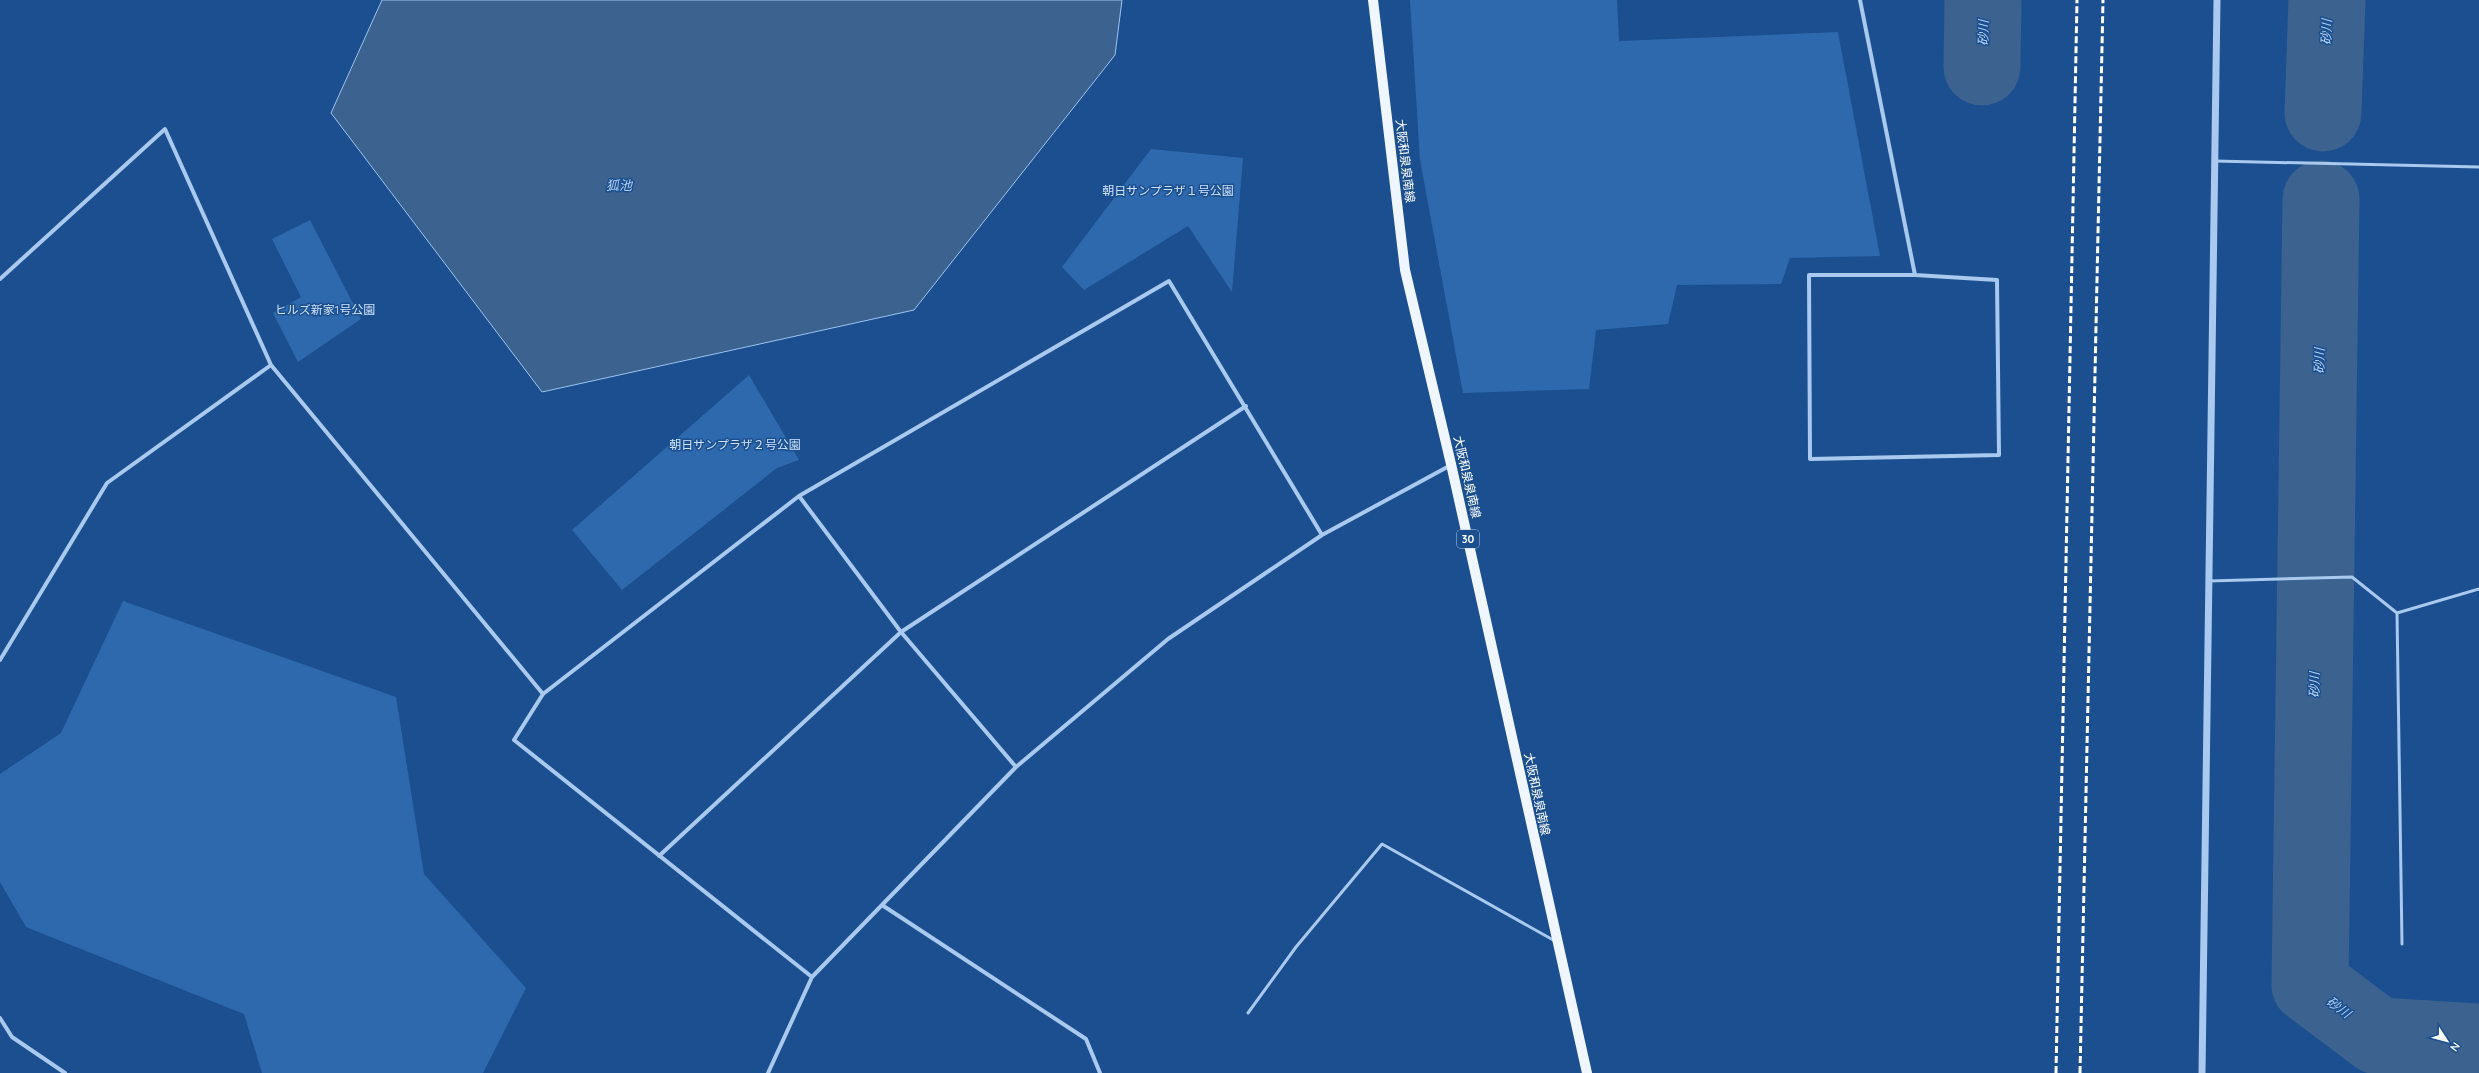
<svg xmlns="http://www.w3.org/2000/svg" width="2479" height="1073" viewBox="0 0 2479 1073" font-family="Quicksand,'Noto Sans JP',sans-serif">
<rect width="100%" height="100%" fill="#1b4f8f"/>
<!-- green -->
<path fill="#2e69ad" d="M1410,0H1617L1619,41L1838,32L1880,256L1790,258L1781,284L1677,285L1668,324L1596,330L1589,389L1463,393L1420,160Z
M1151,149L1243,158L1232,292L1188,226L1084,290L1062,267Z
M310,220L361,319L298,362L273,313L301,297L272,239Z
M749,375L799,460L777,468L622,590L572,530Z
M123,601L396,697L424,874L526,988L483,1073H262L244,1014L26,927L0,882V774L61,733Z"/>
<!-- water -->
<path fill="#3c6290" stroke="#9cc4f0" d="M382,0H1122L1115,55L914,310L542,392L331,113Z"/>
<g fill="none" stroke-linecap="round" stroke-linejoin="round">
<!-- river -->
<path stroke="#3c6290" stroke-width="77" d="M1982,67L1983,0
M2323,113L2327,0
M2321,199L2310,985L2378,1036L2479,1042"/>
<!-- service -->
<path stroke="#a9c9ee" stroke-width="3" d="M2215,161L2479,167
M2209,581L2352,577L2397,613
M2402,944L2397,613L2479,589
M1248,1013L1296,947L1382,844L1555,941"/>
<!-- minor -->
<path stroke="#a9c9ee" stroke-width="4" d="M1860,0L1915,275
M1809,275H1915L1997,280L1999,455L1810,459Z
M0,279L165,129L271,365L543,694
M799,496L901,632L1016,767
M0,660L107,483L271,365
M659,856L901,632L1246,406
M882,905L1086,1039L1100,1073
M812,977L514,740L543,694L799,496L1169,281L1322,535
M0,1018L12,1037L65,1073
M768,1073L812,977L1016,767L1168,639L1322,535L1451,465"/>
<!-- tertiary -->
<path stroke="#a9c9ee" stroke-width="7" d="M2202,1073L2217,0"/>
<!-- primary -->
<path stroke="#f0f6ff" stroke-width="10" d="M1373,0L1405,270L1451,464L1587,1073"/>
<!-- rail -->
<path stroke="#fff" stroke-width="3" stroke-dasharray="7 3" stroke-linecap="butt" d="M2056,1073L2077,0
M2080,1073L2103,0"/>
</g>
<g text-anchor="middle" stroke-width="3" stroke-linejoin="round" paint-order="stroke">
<!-- shield labels -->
<rect fill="#1b4f8f" stroke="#bbcadd" stroke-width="1" x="1457" y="530" width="22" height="18" rx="3"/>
<g font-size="11" font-weight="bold" fill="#fff">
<text x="1468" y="543">30</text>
</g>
<!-- street labels -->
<g font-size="12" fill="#fff" stroke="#1b4f8f">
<text transform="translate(1405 161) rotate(83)" y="4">大阪和泉泉南線</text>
<text transform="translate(1467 477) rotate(77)" y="4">大阪和泉泉南線</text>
<text transform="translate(1537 794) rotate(78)" y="4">大阪和泉泉南線</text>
</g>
<!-- park labels -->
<g font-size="12" fill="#cfe3fa" stroke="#1b4f8f">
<text x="1168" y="195">朝日サンプラザ１号公園</text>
<text x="325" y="314">ヒルズ新家1号公園</text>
<text x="735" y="449">朝日サンプラザ２号公園</text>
</g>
<!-- water labels -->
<g font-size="13" font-style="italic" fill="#b5d3f5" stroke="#1b4f8f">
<text transform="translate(2326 32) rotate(-88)" y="5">砂川</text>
<text transform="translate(1983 33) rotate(-89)" y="5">砂川</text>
<text x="619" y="190">狐池</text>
<text transform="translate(2319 361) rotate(-89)" y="5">砂川</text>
<text transform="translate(2314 685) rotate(-89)" y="5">砂川</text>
<text transform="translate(2339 1007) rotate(37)" y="5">砂川</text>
</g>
</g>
<!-- north arrow -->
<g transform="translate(2447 1041) rotate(126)" stroke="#1b4f8f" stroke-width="3" paint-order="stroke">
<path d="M0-3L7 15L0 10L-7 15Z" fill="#ffffff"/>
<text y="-6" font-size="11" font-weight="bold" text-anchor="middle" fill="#ffffff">N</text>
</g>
</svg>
